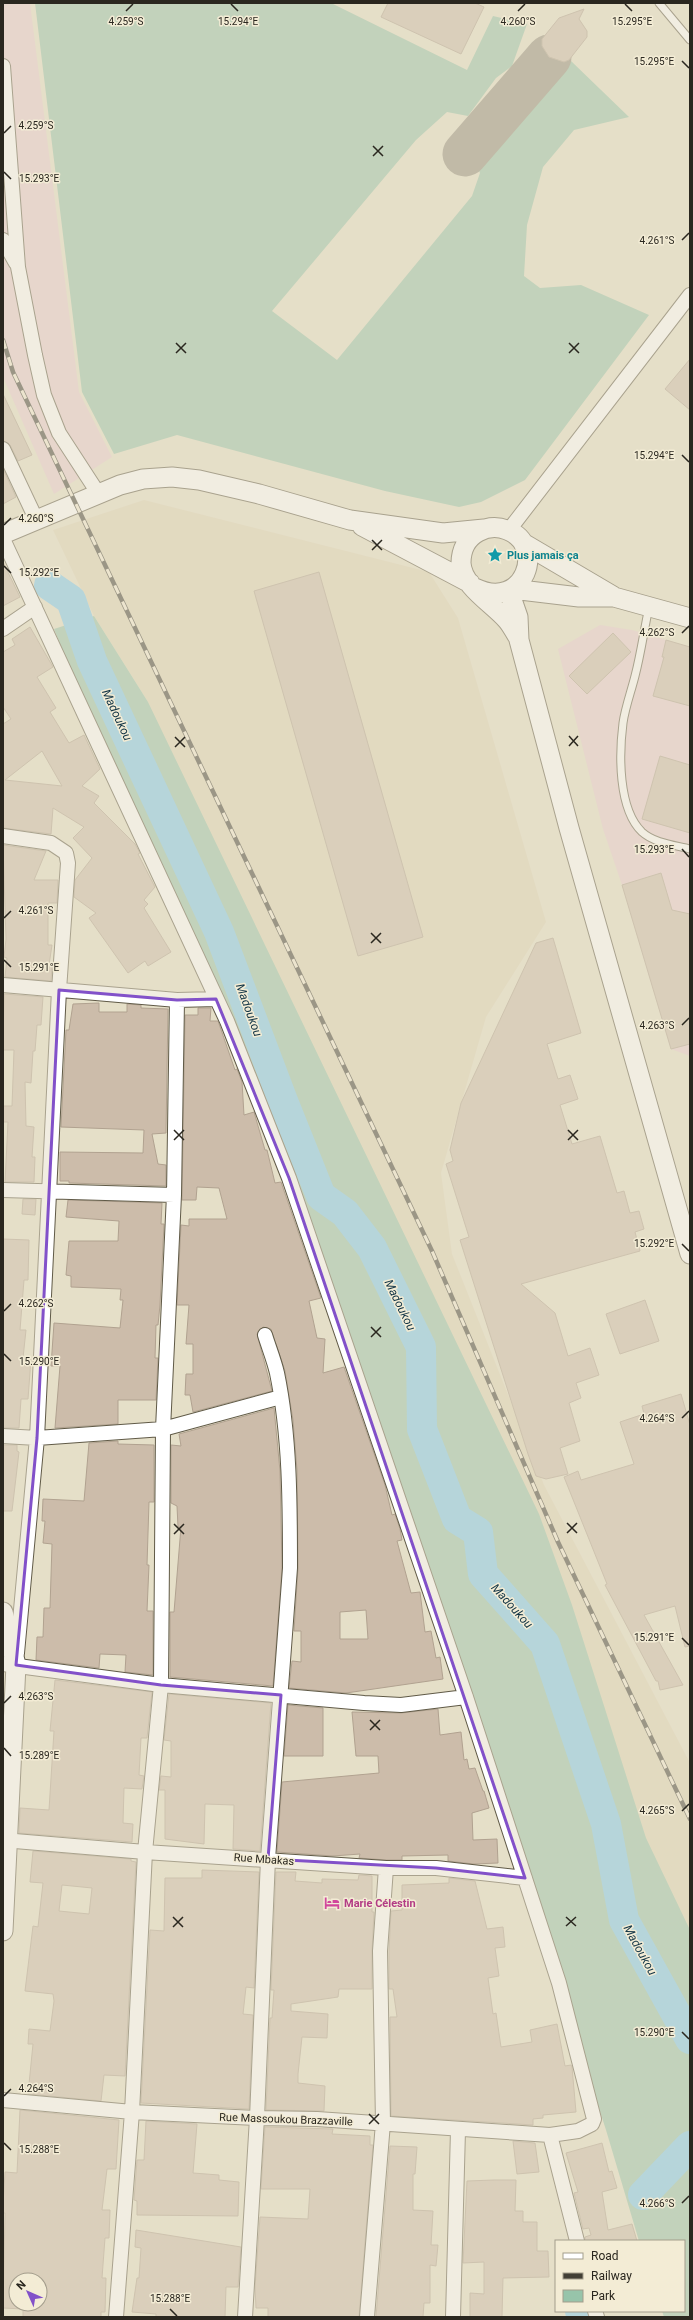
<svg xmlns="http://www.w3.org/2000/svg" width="693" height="2320" viewBox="0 0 693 2320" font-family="Roboto,sans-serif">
<rect width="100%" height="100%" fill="#e5dfc8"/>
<!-- industrial -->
<path fill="#e8cdd0" d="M3,3H30L79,392L112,457L54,494L3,377Z
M600,625L632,630L690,647V1056L671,1049L622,885L603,829L558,649Z"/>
<!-- built -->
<path fill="#ded5b7" d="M144,500L429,572L458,618L546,922L486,1017L441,1173L452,1254L544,1485L690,1763V1977L148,702L94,616L53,530Z"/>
<!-- green -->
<path fill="#97c4aa" d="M35,3H331L467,70L493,16L527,24L512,66L496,78L468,116L447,112L416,140L272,311L337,360L472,196L480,173L472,156L550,64L562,65L571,61L629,117L574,130L543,167L527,225L524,276L540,288L581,285L649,315L525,480L481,502L459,507L385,491L177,435L114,454L82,392Z
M94,616L148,702L539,1514L572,1605L646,1838L690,1930V2317H664L662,2311H684V2241H639L606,2130L466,1697L266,1117L110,766L54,629Z"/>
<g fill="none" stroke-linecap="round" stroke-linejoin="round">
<!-- river -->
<path stroke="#7dc9f0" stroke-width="30" d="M49,585L71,600L92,661L219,932L283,1101L321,1196L345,1213L372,1248L421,1347L422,1429L457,1519L478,1532L483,1574L545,1644L606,1824L624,1920L690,2039
M643,2195L690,2146
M580,2311L582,2317"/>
<!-- taxiway -->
<path stroke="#948f7e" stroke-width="45" d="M465,154L549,57"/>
</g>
<!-- building -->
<path fill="#ccbcaa" stroke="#b1a290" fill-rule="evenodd" d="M388,3H475L484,7L461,54L381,17Z
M584,9L579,19L587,31V37L569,60L564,62L549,57L542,46V39L559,18Z
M690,359V410L665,389Z
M3,394L32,455L18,461L10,445L3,441Z
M3,469L16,497L3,504Z
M3,562L20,597L3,606Z
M319,572L423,937L358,956L254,591Z
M30,627L53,667L37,677L56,708L50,712L69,743L84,735L100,769L82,786L99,796L94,803L135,844L140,853L138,854L155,887L144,900L148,904L144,908L171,952L148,966L145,961L128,973L89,918L96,913L74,897L75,880L92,858L73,838L84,827L53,808L51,834L3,828V724L11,719L3,707V652L15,645L12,639ZM42,751L62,786L5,780Z
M613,633L631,652L587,694L569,676Z
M666,640L690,647V706L653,696L664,657H662Z
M660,756L690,765V833L642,819Z
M3,845L46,851L34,880H58L57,903H48V945H52L49,965H52L51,981L5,977L7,958L4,957L6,939Z
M661,873L672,910L690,914V1044L671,1049L622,885Z
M553,938L581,1033L547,1044L558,1079L570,1075L578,1099L560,1105L572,1144L600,1136L617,1193L624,1191L630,1213L639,1211L644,1229L635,1232L640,1251L521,1284L555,1313L568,1356L590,1348L599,1375L576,1383L581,1398L569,1403L580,1441L560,1448L568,1474L546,1479L536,1476L528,1454L460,1240L469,1237L446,1164L453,1161L450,1150L461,1103L536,943Z
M4,994L43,997L41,1025H37L35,1051H33L31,1083L25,1082L26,1126L34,1127L32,1157H35L34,1182H5L8,1122H3V1106H12L14,1050H3Z
M99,1003V1012H127V1004L141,1005V1008L168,1009L166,1133L152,1134L158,1164L166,1165V1186L69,1183V1181H60V1152L143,1153L144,1130L61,1127L66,1030H69L73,1004Z
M198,1008H211L210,1021H218L235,1070L237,1069L242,1082L244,1115L254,1112L265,1150H267L275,1183L281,1182L321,1298L309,1301L317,1338L325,1339L323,1373L344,1367L385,1485L392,1515L395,1514L400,1529L402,1540L397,1541L411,1593L420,1592L425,1632L431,1631L436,1658L440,1657L443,1679L346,1693L289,1688L292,1661L301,1662V1631H294L298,1568L297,1470L293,1420L285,1371L271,1329L263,1327L257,1334L272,1391L193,1412L190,1395H185L186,1374H193V1344H186L189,1305H177L181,1225L189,1226V1219H227L219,1188L197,1187L196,1200H182L185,1015H198ZM366,1610L368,1639H340V1612Z
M23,1199H36L35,1215L22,1214Z
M68,1200L162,1203L161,1224H164L160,1305L158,1325H156L155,1358H158L156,1400H118V1424L55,1428L60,1366H51L54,1323L120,1328L123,1300H120L121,1289L71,1287V1276L66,1275L69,1241H118L119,1221L66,1217Z
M3,1239L29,1240L28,1280H24L20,1330H26L23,1358L31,1359L28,1399H21L19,1428H3Z
M645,1300L659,1341L620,1354L606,1314Z
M681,1394L690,1425V1646L685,1647L675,1606L644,1615L683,1685L660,1690L658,1681H656L605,1585L607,1584L564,1477L578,1471L581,1480L634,1464L620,1422L644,1414L642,1406Z
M274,1408L280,1471L282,1568L273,1686L170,1677V1612H174L181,1527H178L177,1506L171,1503V1445L181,1446L179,1434Z
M118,1441V1444L154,1445V1502H149L147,1565H149L147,1611H153V1675L125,1672L126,1655L100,1654L99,1668L36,1660L37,1637H43L44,1608H50L52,1544L43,1543L45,1521H42L43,1499L84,1501L89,1443Z
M3,1445H17V1451L19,1452L12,1511H3Z
M55,1680L152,1692L147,1738H141L139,1775L144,1776L142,1789L124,1788L123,1823L133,1824L132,1842L19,1833L20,1808L49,1810L54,1731H50Z
M169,1694L271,1703L260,1851L233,1849L234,1805L205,1804L204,1844L165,1839V1790H159L161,1776L171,1777V1741L164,1740Z
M288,1705L323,1708V1756H284Z
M438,1709L440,1735L461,1732L464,1760L467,1759L469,1769L475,1768L483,1791H484L489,1808L472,1813L473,1840L497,1839L498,1863L474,1864L448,1861V1855L402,1856V1860H386L359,1858L360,1854L333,1856L277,1852L282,1782L379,1773L378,1756H356L352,1712L401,1713Z
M33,1851L131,1859V1861L136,1862L125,2076L104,2075L101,2101L28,2094L33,2044H28L29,2029L50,2031L54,2001L53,1994L25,1991L33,1926L38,1927L43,1883L30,1882ZM62,1885L92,1888L89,1914L59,1911Z
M202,1870L259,1872L254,1988L246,1987L243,2014L253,2015L249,2109L141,2103L150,1930L164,1931L165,1878H202Z
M276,1872H296L295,1881L322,1883V1879L358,1880L359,1875L372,1876V1912H374L372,1951V1989H339L338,1997L291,2004V2011L328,2014L327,2038L302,2037L298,2074V2083L325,2086L324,2111L266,2110L270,2018H272L274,1990H271Z
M449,1878L475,1881L487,1929L503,1927L505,1947L495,1948L499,1976L488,1978L493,2014L496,2013L501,2047L532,2042L530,2030L557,2024L565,2066L571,2065L572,2067L576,2112L543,2115V2118L533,2119V2125L391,2116L390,2017H397L393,1989H389V1951L391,1911L402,1910V1885L449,1883Z
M20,2110L119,2120L116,2169H107L102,2210H110L109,2238H105L102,2278H106L105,2312H101V2317H23V2309L3,2308L5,2213H3V2204L5,2172L17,2173ZM16,2280H40V2304H16Z
M146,2121L197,2124L193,2173L219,2175V2180L239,2182L238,2216L137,2215V2201L134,2200L137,2160H144Z
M265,2127L333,2129L332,2134L370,2136V2145H373L359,2317H268V2308H256L255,2287L260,2217L308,2219L310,2189H261Z
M513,2141L535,2143L539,2172L517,2174Z
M602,2143L609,2172L612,2171L617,2188L602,2192L608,2230L632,2224L637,2241H585V2237L591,2235L589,2228L583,2229L574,2193L578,2192L566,2153Z
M390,2146L417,2147L415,2174H413V2210L433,2211L431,2245H438L436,2266L430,2265V2303H424L423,2317H376Z
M494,2180H516L515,2211H523V2222H537V2251H548L549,2277L503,2278L502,2317H470V2293L484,2294V2262L463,2263L467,2181Z
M136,2230L241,2247L238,2287H226L225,2317H156V2314L132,2312L137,2278H139L141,2248L135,2247Z"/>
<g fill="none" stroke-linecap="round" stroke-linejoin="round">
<!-- lane casing -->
<g stroke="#605a47" stroke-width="9">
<path id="lane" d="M659,3L690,40
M649,607C644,630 641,653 635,676C631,692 625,708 623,723C619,754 618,809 642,832C654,843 674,845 690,849"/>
</g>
<!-- street casing -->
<g stroke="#605a47" stroke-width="16">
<path id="street" d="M3,66L18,267L35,355L44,395L59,433L98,493
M3,240L16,263
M3,449L36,519
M509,530L690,295
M3,539L227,1021L289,1178L466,1697L559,1983L594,2119L592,2124L578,2131L550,2135L317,2119L257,2118L132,2112L3,2100
M3,629L35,607
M3,836L51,843L66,853L68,863L59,990L37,1438L17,1653
M3,985L177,1000
M3,1190L174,1195
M3,1436L37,1438L163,1429L281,1397
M3,1664L161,1685L364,1703L401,1705L466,1697
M3,1840L145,1852L386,1868H436L525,1878
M550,2135L577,2241
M595,2311L597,2317
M116,2317L132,2112L145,1852L161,1685L163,1429L174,1195L177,1000L216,999
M245,2317L257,2118L268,1859L290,1568C290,1504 290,1436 277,1373C274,1360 269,1348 265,1335
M367,2317L383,2123L380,1951L386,1868
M453,2317L458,2130"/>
</g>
<!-- secondary casing -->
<g stroke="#605a47" stroke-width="21">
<path id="secondary" d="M362,526L470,583
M3,534L120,485L143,479L172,477L199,480L259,494L350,520L443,533L484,529
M523,543L613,596
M475,588C525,612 547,545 507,530C497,526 487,527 478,532C467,538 461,550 461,563C462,586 492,603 506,619C511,624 514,631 518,637
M512,589L579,597H614L690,618
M509,591L518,617L519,640L569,828L690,1254
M3,1612L16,1665L3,1931"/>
</g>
<!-- lane -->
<use href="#lane" stroke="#fff" stroke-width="7"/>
<!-- street -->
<use href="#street" stroke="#fff" stroke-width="14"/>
<!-- secondary -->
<use href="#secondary" stroke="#fff" stroke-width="19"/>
<!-- rail casing -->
<g stroke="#423f35" stroke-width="4.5">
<path id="rail" d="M3,340L13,372L432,1251L558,1542L690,1819"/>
</g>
<!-- rail -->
<use href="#rail" stroke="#f3ecd5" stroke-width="3" stroke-dasharray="9" stroke-linecap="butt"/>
</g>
<!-- marked area -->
<path d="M0 0H693V2320H0ZM59,990L177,1000L216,999L289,1178L525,1878L436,1868L268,1859L281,1695L161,1685L16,1665L37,1438Z" fill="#e5dfc8" fill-opacity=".55" fill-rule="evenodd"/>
<path fill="none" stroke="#8251c9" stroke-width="3" stroke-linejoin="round" d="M59,990L177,1000L216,999L289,1178L525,1878L436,1868L268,1859L281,1695L161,1685L16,1665L37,1438Z"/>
<!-- ticks -->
<path fill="none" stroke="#2a271f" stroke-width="1.5" d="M231,4L238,11M625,4L632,11M126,11L133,4M518,11L525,4M682,61L689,68M4,133L11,126M373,146L383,156M373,156L383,146M4,172L11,179M682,240L689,233M176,343L186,353M569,343L579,353M176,353L186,343M569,353L579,343M682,455L689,462M4,525L11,518M372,540L382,550M372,550L382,540M4,566L11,573M682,633L689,626M569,736L578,746M175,737L185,747M569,746L578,736M175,747L185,737M682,849L689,857M4,918L11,911M371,933L381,943M371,943L381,933M4,960L11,967M682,1025L689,1018M174,1130L184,1140M568,1130L578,1140M174,1140L184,1130M568,1140L578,1130M682,1244L689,1251M4,1311L11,1304M371,1327L381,1337M371,1337L381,1327M4,1354L11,1361M682,1418L689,1411M567,1523L577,1533M174,1524L184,1534M567,1533L577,1523M174,1534L184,1524M682,1638L689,1645M4,1703L11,1696M370,1720L380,1730M370,1730L380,1720M4,1748L11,1756M682,1811L689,1804M173,1917L183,1927M566,1917L576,1926M566,1926L576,1917M173,1927L183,1917M682,2032L689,2039M4,2096L11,2089M369,2114L379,2124M369,2124L379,2114M4,2143L11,2150M682,2203L689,2196M170,2309L177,2316"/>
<!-- icons -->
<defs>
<g id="sight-bare" transform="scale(1.2)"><path d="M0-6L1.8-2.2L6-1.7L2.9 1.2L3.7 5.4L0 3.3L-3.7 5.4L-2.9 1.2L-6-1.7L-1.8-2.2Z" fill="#0f9aa8" stroke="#f3ecd5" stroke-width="2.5" paint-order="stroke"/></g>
<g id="hotel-bare" transform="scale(1.2)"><path d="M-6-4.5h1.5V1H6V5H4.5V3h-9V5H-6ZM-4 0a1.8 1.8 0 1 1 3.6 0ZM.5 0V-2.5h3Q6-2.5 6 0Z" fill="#d1479c" stroke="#f3ecd5" stroke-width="2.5" paint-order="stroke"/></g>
</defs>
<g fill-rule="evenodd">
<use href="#sight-bare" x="495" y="555"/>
<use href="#hotel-bare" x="332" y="1903"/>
</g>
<g text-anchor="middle" stroke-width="3" stroke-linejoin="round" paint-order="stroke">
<!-- culture labels -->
<g font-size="11" font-weight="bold" fill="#0d838f" stroke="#f3ecd5" text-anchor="start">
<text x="507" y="559">Plus jamais ça</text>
</g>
<!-- street labels -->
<g font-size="11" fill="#2a271f" stroke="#f3ecd5">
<text transform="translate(264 1859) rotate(4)" y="4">Rue Mbakas</text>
<text transform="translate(286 2119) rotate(2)" y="4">Rue Massoukou Brazzaville</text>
</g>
<!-- hotel labels -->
<g font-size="11" font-weight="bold" fill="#b23c85" stroke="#f3ecd5" text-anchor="start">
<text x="344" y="1907">Marie Célestin</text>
</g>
<!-- water labels -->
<g font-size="12" font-style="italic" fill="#113445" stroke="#f3ecd5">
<text transform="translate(117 715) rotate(65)" y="4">Madoukou</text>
<text transform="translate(249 1010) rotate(70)" y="4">Madoukou</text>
<text transform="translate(400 1305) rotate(64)" y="4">Madoukou</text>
<text transform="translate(512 1606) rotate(48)" y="4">Madoukou</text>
<text transform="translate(640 1950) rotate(61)" y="4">Madoukou</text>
</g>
</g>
<g font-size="10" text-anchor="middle" fill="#2a271f" stroke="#f3ecd5" stroke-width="3" stroke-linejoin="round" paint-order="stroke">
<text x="126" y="25">4.259°S</text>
<text x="238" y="25">15.294°E</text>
<text x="518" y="25">4.260°S</text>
<text x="632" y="25">15.295°E</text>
<text x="654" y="65">15.295°E</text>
<text x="36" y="129">4.259°S</text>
<text x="39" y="182">15.293°E</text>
<text x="657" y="244">4.261°S</text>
<text x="654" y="459">15.294°E</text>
<text x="36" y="522">4.260°S</text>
<text x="39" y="576">15.292°E</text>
<text x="657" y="636">4.262°S</text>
<text x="654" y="853">15.293°E</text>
<text x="36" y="914">4.261°S</text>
<text x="39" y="971">15.291°E</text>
<text x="657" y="1029">4.263°S</text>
<text x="654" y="1247">15.292°E</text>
<text x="36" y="1307">4.262°S</text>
<text x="39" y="1365">15.290°E</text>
<text x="657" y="1422">4.264°S</text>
<text x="654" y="1641">15.291°E</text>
<text x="36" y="1700">4.263°S</text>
<text x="39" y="1759">15.289°E</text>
<text x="657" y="1814">4.265°S</text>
<text x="654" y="2036">15.290°E</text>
<text x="36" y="2092">4.264°S</text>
<text x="39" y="2153">15.288°E</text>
<text x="657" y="2207">4.266°S</text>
<text x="170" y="2302">15.288°E</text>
</g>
<!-- border -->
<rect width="693" height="2320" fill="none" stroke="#2a271f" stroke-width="8"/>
<!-- legend -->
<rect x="555" y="2240" width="130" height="72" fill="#f3ecd5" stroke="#a39d8c"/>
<rect x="563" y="2253" width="20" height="6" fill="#ffffff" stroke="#a39d8c"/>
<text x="591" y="2260" font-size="12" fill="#2a271f">Road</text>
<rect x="563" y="2273" width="20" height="6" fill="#423f35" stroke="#a39d8c"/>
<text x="591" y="2280" font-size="12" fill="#2a271f">Railway</text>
<rect x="563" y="2290" width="20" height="12" fill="#97c4aa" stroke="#a39d8c"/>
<text x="591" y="2300" font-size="12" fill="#2a271f">Park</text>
<!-- north arrow -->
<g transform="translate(28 2292) rotate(315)"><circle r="19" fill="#f3ecd5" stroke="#a39d8c"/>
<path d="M0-3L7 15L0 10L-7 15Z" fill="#8251c9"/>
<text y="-6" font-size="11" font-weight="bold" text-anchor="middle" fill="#2a271f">N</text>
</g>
</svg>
